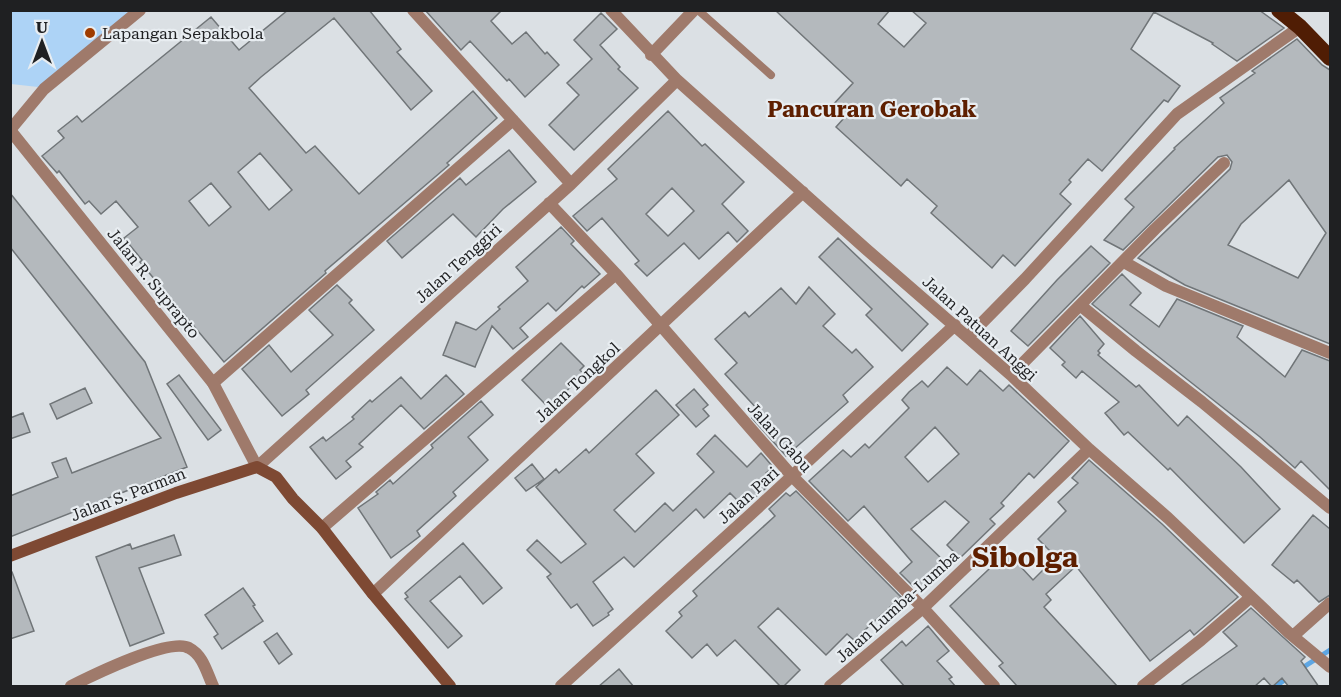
<svg xmlns="http://www.w3.org/2000/svg" width="1341" height="697" viewBox="0 0 1341 697" font-family="'Roboto Serif',serif">
<rect width="100%" height="100%" fill="#dbe0e4"/>
<!-- green -->
<path fill="#add3f6" d="M10,11H142L47,88L11,84Z"/>
<g fill="none" stroke-linecap="round" stroke-linejoin="round">
<!-- stream -->
<path stroke="#5ea6e3" stroke-width="5" d="M1299,670L1330,650
M1276,686L1289,677"/>
</g>
<!-- building -->
<path fill="#b4b9bd" stroke="#707578" stroke-width="1.5" fill-rule="evenodd" d="M288,10H369L401,49L397,52L432,91L411,110L334,18L261,77L249,88L306,153L315,146L359,194L473,91L497,118L447,163L449,165L325,271L326,273L224,362L140,262L142,260L124,238L138,227L116,201L101,214L89,201L85,204L59,171L57,173L42,156L64,138L58,131L77,116L82,122L211,17L239,50ZM260,153L292,190L269,210L238,172ZM211,183L231,207L209,226L189,201Z
M425,10H502L491,21L512,44L526,32L545,54L547,52L559,65L525,97L509,79L507,81L470,41L461,50Z
M775,10H890L878,24L904,47L926,23L911,10H1259L1284,28L1237,61L1212,44L1213,43L1154,12L1131,49L1180,86L1168,102L1164,100L1102,171L1088,159L1069,180L1071,182L1060,194L1071,204L1015,266L1003,255L992,268L931,213L937,206L907,179L901,186L836,127L844,118L831,107L853,83Z
M601,13L617,29L600,45L620,67L618,69L638,88L574,150L549,125L579,95L567,83L592,59L574,40Z
M1297,39L1322,65L1330,70V344L1185,285L1138,258L1230,169L1232,162L1227,155L1218,157L1123,250L1104,240L1134,207L1125,199L1175,149L1174,148L1224,103L1220,98L1255,73L1252,71ZM1289,180L1326,233L1298,278L1228,245L1241,224Z
M668,111L702,146L705,144L744,182L722,204L748,231L737,242L728,232L699,259L684,243L647,276L635,264L639,261L602,218L587,231L573,216L617,179L608,169ZM672,188L694,211L668,236L646,214Z
M509,150L536,182L503,209L476,237L453,214L402,258L387,241L460,178L466,185Z
M10,193L145,362L187,467L10,537V496L58,477L52,463L66,458L72,473L161,438L10,247Z
M561,227L574,241L571,244L600,274L584,288L582,286L556,311L548,303L520,328L528,337L513,349L492,326L475,367L443,355L456,322L476,330L500,309L498,307L528,281L516,267Z
M838,238L928,324L902,351L866,315L872,309L819,257Z
M1091,246L1110,263L1028,346L1011,331L1057,280Z
M1122,274L1141,293L1130,305L1159,327L1177,299L1243,326L1237,337L1285,377L1302,350L1330,361V490L1301,461L1295,468L1260,437L1092,304Z
M337,285L352,300L349,303L374,330L306,390L309,394L282,416L242,369L269,345L291,372L333,335L309,310Z
M809,287L835,314L823,326L852,353L856,349L873,367L843,395L848,402L786,456L752,418L759,411L725,374L737,363L715,339L745,312L749,317L781,288L796,304Z
M1080,316L1104,344L1098,351L1100,353L1098,355L1136,387L1139,385L1178,426L1187,416L1241,467L1280,509L1244,543L1170,468L1168,470L1128,432L1124,435L1105,413L1119,402L1082,371L1076,378L1062,365L1065,362L1050,348Z
M561,343L584,366L580,370L584,374L552,405L548,401L545,404L522,380Z
M947,367L967,385L980,370L1003,391L1009,385L1069,441L1034,478L1029,473L1001,503L1004,506L990,519L995,524L960,558L947,545L969,522L945,501L911,529L947,564L923,588L917,582L913,586L900,573L912,562L864,506L848,521L809,481L843,450L851,457L865,444L869,448L909,408L902,400L909,392L922,381L928,387ZM935,427L959,454L928,482L905,457Z
M179,375L221,430L208,440L167,384Z
M446,375L464,394L424,429L401,405L359,444L363,447L346,461L351,467L336,479L310,447L323,437L326,441L354,419L352,417L370,400L372,402L401,377L421,399Z
M85,388L92,403L57,419L50,404Z
M694,389L708,405L703,409L709,416L696,427L676,405Z
M656,390L679,415L636,454L654,473L614,510L635,532L665,503L673,511L714,472L697,454L715,435L747,467L761,453L773,467L766,473L774,481L744,507L730,493L704,518L696,509L634,567L624,557L593,582L613,609L608,613L609,615L593,626L577,604L571,608L547,577L551,574L527,550L537,540L561,563L586,544L536,487L556,469L559,473L586,449L589,453Z
M481,401L493,415L468,437L488,460L453,492L456,496L417,531L420,536L391,558L358,508L378,494L376,492L390,480L393,484L433,448L431,445Z
M23,413L30,432L10,439V418Z
M1089,460L1162,524L1238,597L1194,635L1190,630L1150,661L1076,566L1046,594L1051,600L1044,607L1118,687H1018L999,666L1003,663L950,606L1007,552L1033,580L1056,557L1038,539L1066,511L1058,502L1078,483L1072,478Z
M532,464L544,479L526,491L515,478Z
M796,491L901,597L854,640L847,634L826,655L778,608L758,627L800,670L783,687H781L735,640L717,656L707,644L692,658L666,631L682,616L679,612L697,596L693,591L775,516L769,509L786,493L790,496Z
M1313,515L1330,529V595L1319,602L1297,580L1294,583L1272,565Z
M174,535L181,555L139,568L164,633L130,646L96,557L130,544L132,549Z
M463,543L502,588L483,604L460,576L430,601L462,636L448,648L405,599L408,597L405,593Z
M10,572H12L34,631L10,639Z
M243,588L255,605L253,606L263,621L222,649L214,637L218,634L205,615Z
M1251,608L1305,657L1301,661L1319,687H1289L1282,678L1272,687L1264,678L1254,687H1179L1237,646L1223,632Z
M928,626L949,651L937,661L952,677L949,679L956,687H905L881,660L902,641L906,646Z
M277,633L292,654L279,664L264,642Z
M619,669L634,687H598Z"/>
<g fill="none" stroke-linecap="round" stroke-linejoin="round">
<!-- service -->
<path stroke="#9f7a6b" stroke-width="8" d="M698,10L771,75"/>
<!-- minor -->
<path stroke="#9f7a6b" stroke-width="12" d="M413,10L571,184
M611,10L677,80L866,249L1011,375L1089,449L1168,518L1289,633L1330,667
M651,55L694,10
M10,130L44,89L140,10
M549,203L616,274L792,476L923,608L994,686
M1124,262L1166,286L1330,353
M1080,305L1136,351L1202,402L1330,508
M968,337L1025,279L1177,114L1300,27
M1011,375L1155,229L1224,163
M213,383L513,120
M257,467L571,184L677,80
M322,528L616,274
M373,594L803,192
M1293,636L1330,603
M71,686C91,676 170,637 189,648C203,655 207,673 213,686
M561,686L751,514L955,325
M830,686L923,608L1089,449
M1143,686L1201,640L1251,597"/>
<!-- tertiary -->
<path stroke="#9f7a6b" stroke-width="12" d="M10,130L213,383L257,467"/>
<!-- secondary -->
<path stroke="#7e4933" stroke-width="12" d="M10,556L176,493L257,467L276,477L293,499L322,528L373,594L450,686"/>
<!-- trunk -->
<path stroke="#501d04" stroke-width="16" d="M1279,10L1300,27L1330,58"/>
</g>
<!-- markers -->
<circle fill="#9f3c00" stroke="#e8edf1" stroke-width="2" cx="90" cy="33" r="6"/>
<g text-anchor="middle" stroke-width="4.5" stroke-linejoin="round" paint-order="stroke">
<!-- poi labels -->
<g font-size="16" fill="#1f2022" stroke="#e8edf1" text-anchor="start">
<text x="102" y="39">Lapangan Sepakbola</text>
</g>
<!-- street labels -->
<g font-size="16" fill="#1f2022" stroke="#e8edf1">
<text transform="translate(458 263) rotate(-42)" y="6">Jalan Tenggiri</text>
<text transform="translate(154 283) rotate(51)" y="6">Jalan R. Suprapto</text>
<text transform="translate(980 328) rotate(42)" y="6">Jalan Patuan Anggi</text>
<text transform="translate(577 382) rotate(-43)" y="6">Jalan Tongkol</text>
<text transform="translate(780 437) rotate(48)" y="6">Jalan Gabu</text>
<text transform="translate(128 494) rotate(-21)" y="6">Jalan S. Parman</text>
<text transform="translate(748 495) rotate(-42)" y="6">Jalan Pari</text>
<text transform="translate(897 606) rotate(-42)" y="6">Jalan Lumba-Lumba</text>
</g>
<!-- district labels -->
<g font-size="22" font-weight="bold" fill="#5e1f00" stroke="#e8edf1">
<text x="872" y="117">Pancuran Gerobak</text>
</g>
<!-- town labels -->
<g font-size="28" font-weight="bold" fill="#5e1f00" stroke="#e8edf1">
<text x="1025" y="567">Sibolga</text>
</g>
</g>
<!-- border -->
<rect width="1341" height="697" fill="none" stroke="#1f2022" stroke-width="24"/>
<!-- north arrow -->
<g transform="translate(42 42)" stroke="#e8edf1" stroke-width="4.5" paint-order="stroke">
<path d="M0-4.5L10 22L0 15L-10 22Z" fill="#1f2022"/>
<text y="-9" font-size="16" font-weight="bold" text-anchor="middle" fill="#1f2022">U</text>
</g>
</svg>
